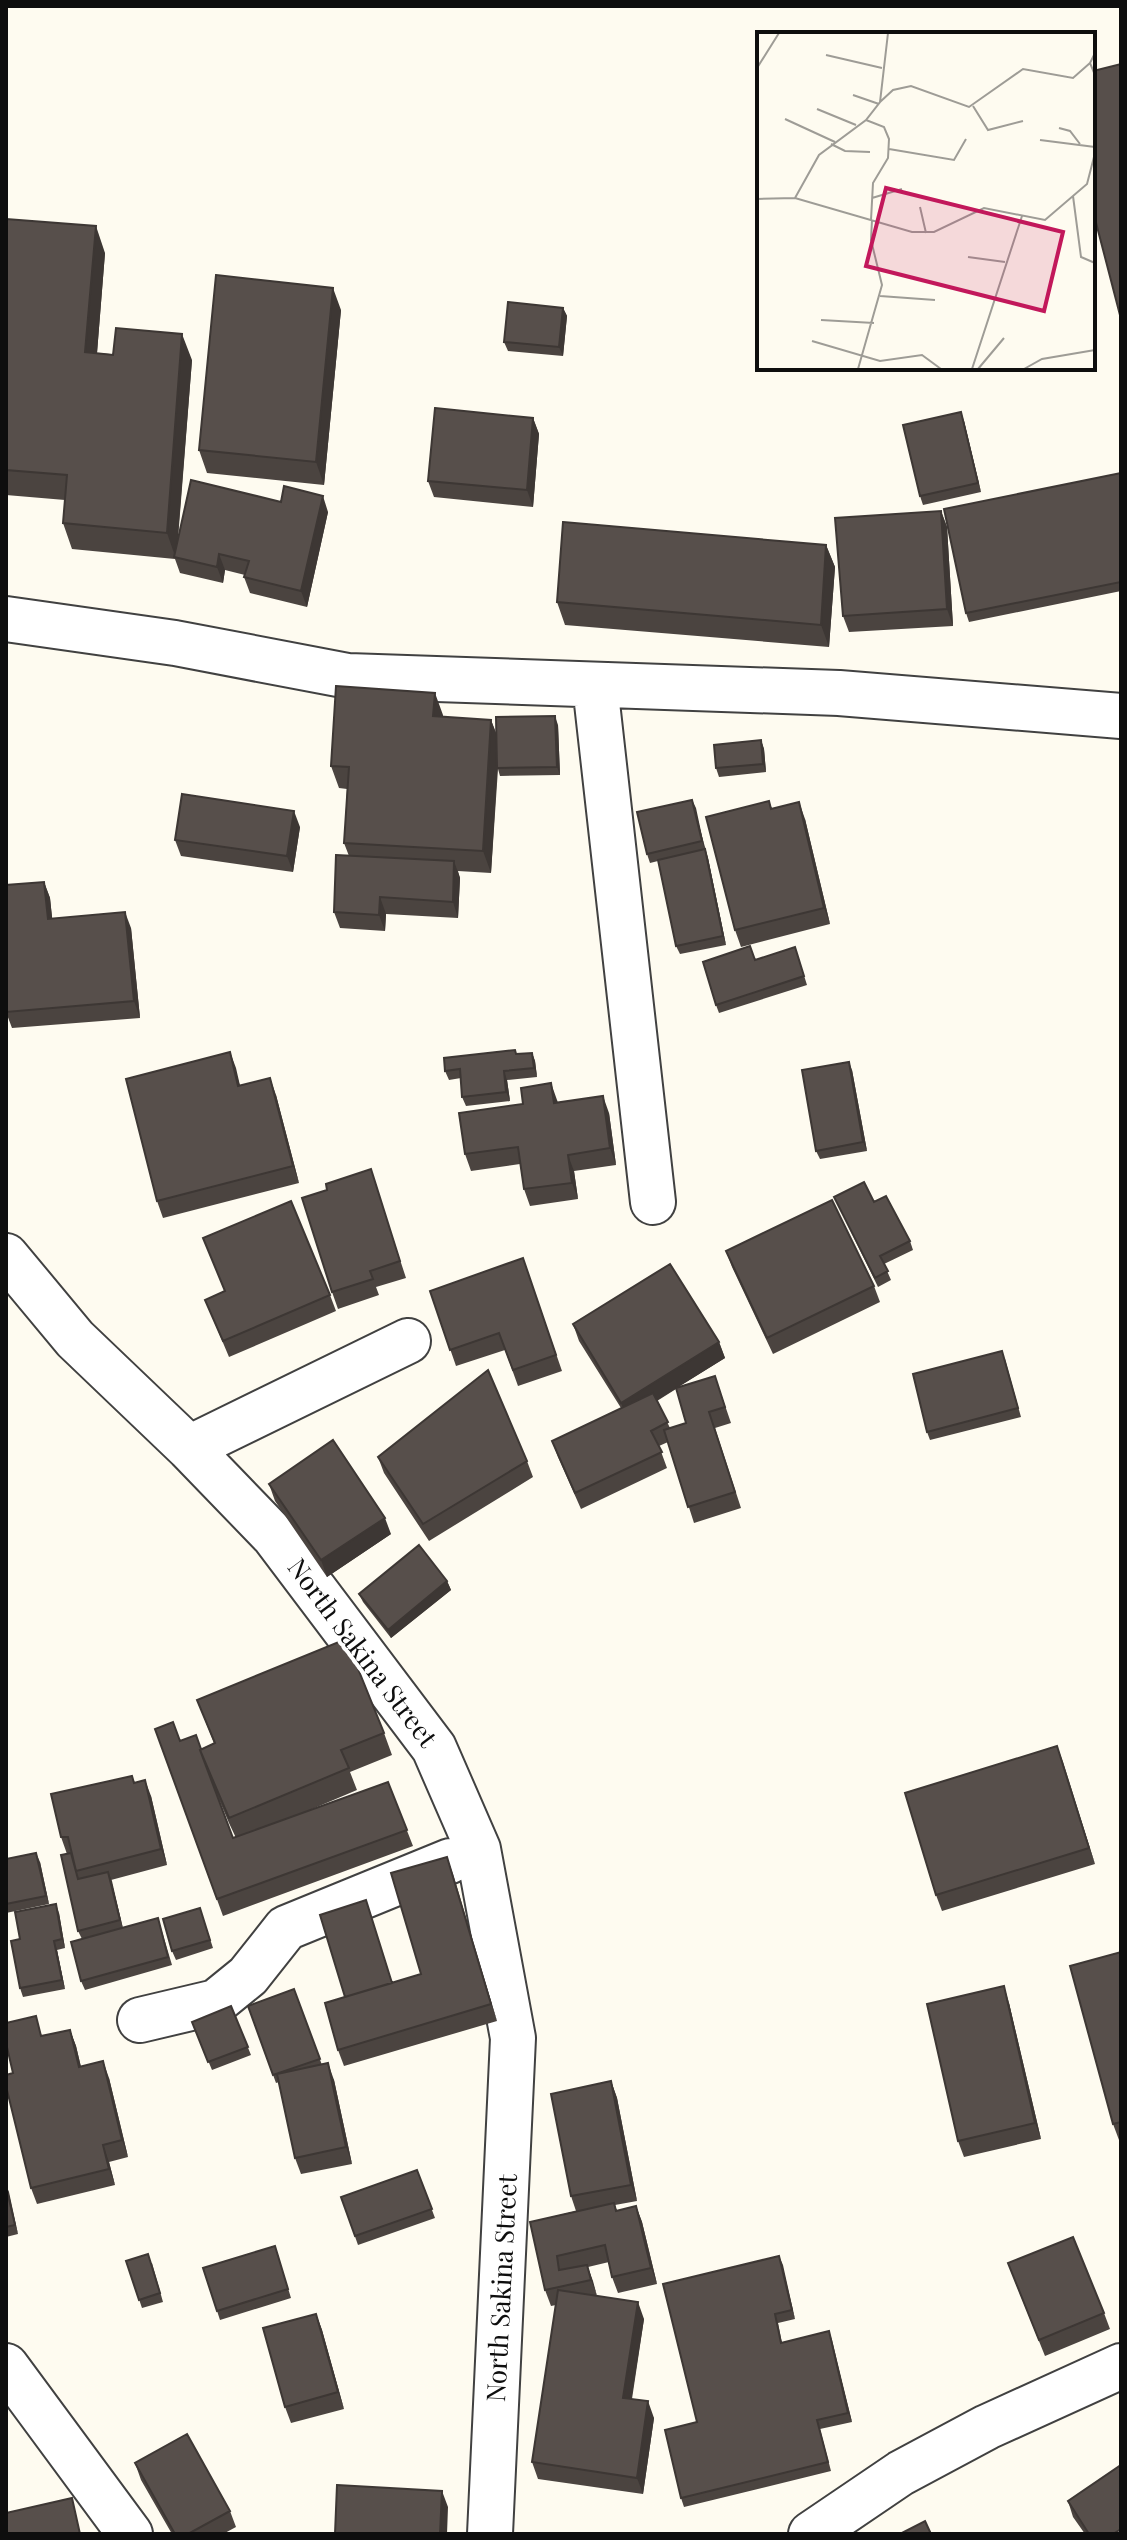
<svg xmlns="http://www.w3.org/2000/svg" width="1127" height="2540" viewBox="0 0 1127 2540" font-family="'Playfair Display',serif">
<rect width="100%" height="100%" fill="#fefbf0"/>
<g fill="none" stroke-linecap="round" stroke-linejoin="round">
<!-- minor casing -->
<g stroke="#414141" stroke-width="48">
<path id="minor" d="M6,619L175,643L348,676L839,693L1121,716
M595,685L653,1202
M6,1256L75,1339L189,1448L274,1536L434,1748L478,1849L513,2038L490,2534
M189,1448L408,1341
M140,2020L216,2002L248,1976L286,1928L450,1861
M6,2366L130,2534
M811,2534L901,2473L987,2427L1121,2366"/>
</g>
<!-- minor -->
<use href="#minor" stroke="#fff" stroke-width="44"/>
</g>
<!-- wall -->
<path fill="#4b4440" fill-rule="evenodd" d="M6,219L105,253L97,353L192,360L178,539L281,502L328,512L307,607L250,593L244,577L245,575L225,570L223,583L180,573L175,559L72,549L63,523L65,500L6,495Z
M563,308L567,316L563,356L508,351L504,342Z
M341,310L324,485L207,473L199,450Z
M533,418L539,434L533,507L434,497L428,481Z
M964,421L981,492L923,505L920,496Z
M1121,473V591L969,622L966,613Z
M941,511L947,527L953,626L849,632L843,616Z
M826,545L835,567L829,647L565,625L557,602Z
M443,715V717L491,720L497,735L558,725L560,775L500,776L498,769L491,873L458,871L460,878L458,918L386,914L385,931L340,928L334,912L349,856L344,843L347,789L339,788L331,766Z
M761,740L764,749L766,772L719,777L716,768Z
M692,800L708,858L726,945L680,954L676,946L658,861L650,863L647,854Z
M769,801L772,809L805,819L830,924L741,947L735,930Z
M300,827L293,872L181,856L175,840Z
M44,882L50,898L52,918L131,928L140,1018L12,1028L6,1012V885Z
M795,947L807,985L719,1013L716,1005L755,960Z
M230,1052L240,1086L276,1095L299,1183L163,1218L157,1201Z
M532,1053L535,1061L537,1077L507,1080L510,1101L466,1106L462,1097L461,1078L449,1080L445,1071L516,1054Z
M852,1070L867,1151L820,1159L816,1151Z
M557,1100L558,1103L609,1113L616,1165L574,1171L578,1199L530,1206L524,1189L520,1164L471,1171L465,1154Z
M376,1186L406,1278L376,1287L379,1295L338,1309L332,1292Z
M834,1197L874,1202L910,1241L913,1250L884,1264L891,1280L878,1287Z
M203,1238L330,1295L336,1311L229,1357L205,1300L225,1291Z
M726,1251L874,1286L880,1302L773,1354L732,1267Z
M523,1258L562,1371L518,1386L505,1350L456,1366L430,1291Z
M573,1324L719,1342L725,1358L678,1387L715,1376L731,1423L715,1428L741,1508L694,1523L668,1442L659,1446L667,1468L581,1509L558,1457L552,1441L621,1408L579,1341ZM676,1389L686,1423L670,1428L657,1401Z
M1005,1359L1021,1417L930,1440L927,1432Z
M378,1457L527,1461L533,1477L429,1541L384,1473Z
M269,1484L391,1534L327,1577L275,1501Z
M447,1581L451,1590L391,1638L363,1602L359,1594Z
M197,1700L384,1733L392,1755L350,1772L357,1790L298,1815L388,1782L413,1846L223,1916L155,1729L201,1749L214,1743ZM217,1795L229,1823L236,1838H233Z
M1057,1746L1095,1864L942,1911L936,1895Z
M134,1782L151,1796L167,1865L111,1880L123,1928L158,1918L172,1965L85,1990L81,1981L82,1939L78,1931L67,1854L61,1837Z
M447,1857L497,2021L344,2066L338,2050L393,1983L421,1974Z
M6,1859L40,1862L49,1904L6,1913Z
M200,1908L213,1948L176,1960L172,1951Z
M59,1913L65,1948L57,1950L65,1989L23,1997L20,1988V1939Z
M1121,1952V2140H1119L1113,2124Z
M294,1989L322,2065L334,2080L352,2164L301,2174L295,2158L279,2082L276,2083L248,2006Z
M1009,2003L1041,2139L964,2157L958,2141Z
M231,2006L251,2055L212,2070L192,2022Z
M70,2030L76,2046L81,2067L109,2078L128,2157L109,2162L115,2185L37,2204L31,2188L13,2073L42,2036Z
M611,2081L617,2098L637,2201L615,2205L617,2211L636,2206L642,2222L657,2284L618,2293L612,2277L609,2262L588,2267L597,2296L644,2319L632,2399L654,2418L643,2494L538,2479L532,2462L556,2305L551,2306L545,2290L530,2222L576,2211L571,2196Z
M417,2170L435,2218L358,2245L341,2197Z
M6,2185L18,2234L6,2237Z
M278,2255L291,2298L220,2320L203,2268Z
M779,2256L795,2319L778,2323L782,2343L829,2331L852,2422L820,2429L831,2471L684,2507L681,2498L697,2422Z
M126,2261L152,2263L163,2302L142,2308Z
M1014,2279L1104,2313L1110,2329L1045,2356Z
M316,2314L322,2330L344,2409L291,2423L285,2407Z
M135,2463L230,2511L236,2527L223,2534H172L141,2480Z
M1068,2501L1121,2534H1085L1073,2517Z"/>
<!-- shaded-wall -->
<path fill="#3d3734" d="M96,226L105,253L95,378L85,352Z
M333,288L341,310L324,485L316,462Z
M563,308L567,316L563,356L559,347Z
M182,334L192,360L176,559L167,533Z
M961,412L964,421L981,492L978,483Z
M533,418L539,434L533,507L527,490Z
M323,496L328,512L307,607L301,591Z
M941,511L947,527L953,626L947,609Z
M826,545L835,567L829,647L821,625Z
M219,554L225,570L223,583L217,567Z
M435,693L443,715L442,738L433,716Z
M555,716L558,725L560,775L557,767Z
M491,720L499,742L491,873L483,851Z
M761,740L764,749L766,772L763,764Z
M692,800L696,808L705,850L702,841Z
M799,802L805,819L830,924L824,908Z
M294,811L300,827L293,872L287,856Z
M705,849L708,858L726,945L723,936Z
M454,861L460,878L458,918L453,902Z
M44,882L50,898L54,935L48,919Z
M380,897L386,914L385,931L379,915Z
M125,912L131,928L140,1018L134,1001Z
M230,1052L236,1068L244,1103L238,1086Z
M532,1053L535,1061L537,1077L534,1068Z
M849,1062L852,1070L867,1151L863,1142Z
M504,1071L507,1080L510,1101L506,1092Z
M270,1078L276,1095L299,1183L293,1166Z
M551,1083L557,1100L560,1120L554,1103Z
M603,1096L609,1113L616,1165L610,1148Z
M568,1155L574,1171L578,1199L572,1183Z
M719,1342L725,1358L627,1419L621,1403Z
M385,1518L391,1534L327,1577L321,1560Z
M447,1581L451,1590L391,1638L388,1630Z
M1057,1746L1063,1762L1095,1864L1089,1848Z
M145,1780L151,1796L167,1865L161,1849Z
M36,1853L40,1862L49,1904L46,1896Z
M447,1857L453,1874L497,2021L491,2004Z
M108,1872L112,1881L123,1929L120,1920Z
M56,1904L59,1913L65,1948L62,1939Z
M54,1941L57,1950L65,1989L62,1980Z
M1004,1986L1009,2003L1041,2139L1035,2123Z
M70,2030L76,2046L85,2084L79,2067Z
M103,2061L109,2078L128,2157L122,2140Z
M328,2063L334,2080L352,2164L346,2147Z
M611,2081L617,2098L637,2201L631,2185Z
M103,2145L109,2162L115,2185L109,2169Z
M6,2185L9,2192L18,2234L15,2225Z
M636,2206L642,2222L657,2284L651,2268Z
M779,2256L783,2265L795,2319L792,2310Z
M587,2265L593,2281L597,2296L591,2280Z
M638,2302L644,2319L629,2414L623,2398Z
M316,2314L322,2330L344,2409L338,2392Z
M829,2331L832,2340L852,2422L848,2413Z
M648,2401L654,2418L643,2494L637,2478Z
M442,2491L448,2507L447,2534H440Z"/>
<!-- building -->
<path fill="#574f4b" stroke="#3d3734" stroke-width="2" d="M1121,64V319L1093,211V71Z
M6,219L96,226L85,352L113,355L116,328L182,334L167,533L63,523L67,475L6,470Z
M216,275L333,288L316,462L199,450Z
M508,302L563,308L559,347L504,342Z
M435,408L533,418L527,490L428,481Z
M961,412L978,483L920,496L903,425Z
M1121,473V582L966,613L944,509Z
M191,480L281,502L284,486L323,496L301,591L244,577L249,561L219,554L217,567L174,557Z
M941,511L947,609L843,616L835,518Z
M563,522L826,545L821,625L557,602Z
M336,686L435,693L433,716L491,720L483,851L344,843L349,767L331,766Z
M555,716L557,767L497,768L496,717Z
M761,740L763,764L716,768L714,745Z
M182,794L294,811L287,856L175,840Z
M692,800L702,841L647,854L637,812Z
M769,801L771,809L799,802L824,908L735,930L706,817Z
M705,849L723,936L676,946L658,860Z
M336,855L454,861L453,902L380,897L379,915L334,912Z
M44,882L48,919L125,912L134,1001L6,1012V885Z
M750,946L755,960L795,947L804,976L716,1005L703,962Z
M515,1050L516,1054L532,1053L534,1068L504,1071L506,1092L462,1097L460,1069L445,1071L444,1058Z
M230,1052L238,1086L270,1078L293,1166L157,1201L126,1079Z
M849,1062L863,1142L816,1151L802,1070Z
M551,1083L554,1103L603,1096L610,1148L568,1155L572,1183L524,1189L518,1147L465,1154L459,1113L523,1104L521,1088Z
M371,1169L400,1261L370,1271L373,1279L332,1292L302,1198L327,1190L326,1184Z
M864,1182L874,1202L886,1196L910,1241L880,1256L888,1271L875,1278L834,1197Z
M832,1200L874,1286L767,1338L726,1251Z
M291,1201L330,1295L223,1341L205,1300L225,1291L203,1238Z
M523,1258L556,1355L513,1370L499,1333L450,1350L430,1291Z
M670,1264L719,1342L621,1403L573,1324Z
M1002,1351L1018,1408L927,1432L913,1374Z
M488,1370L527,1461L423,1524L378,1457Z
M715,1376L725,1407L709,1412L735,1492L688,1507L664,1430L686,1423L676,1388Z
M653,1393L668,1422L651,1431L662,1452L575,1493L552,1441Z
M333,1440L385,1518L321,1560L269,1484Z
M419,1545L447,1581L388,1630L359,1594Z
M346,1639L384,1733L341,1750L349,1768L229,1818L200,1750L215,1743L197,1700Z
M173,1722L180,1741L196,1735L201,1749L200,1750L233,1838L388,1782L407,1830L217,1899L155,1729Z
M1057,1746L1089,1848L936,1895L905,1793Z
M132,1776L134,1783L145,1780L161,1849L76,1871L68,1837H61L51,1794Z
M36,1853L46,1896L6,1904V1859Z
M71,1853L78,1879L108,1872L120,1920L78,1931L61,1855Z
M447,1857L491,2004L338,2050L325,2003L421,1974L391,1873Z
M366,1900L392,1983L345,1997L320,1915Z
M56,1904L62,1939L54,1941L62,1980L20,1988L11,1941L20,1939L15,1912Z
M200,1908L210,1940L172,1951L163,1919Z
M158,1918L168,1957L81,1981L71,1942Z
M1121,1952V2122L1113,2124L1070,1966Z
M1004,1986L1035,2123L958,2141L927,2004Z
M294,1989L320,2059L273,2075L248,2006Z
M231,2006L248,2047L208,2062L192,2022Z
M36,2016L41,2036L70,2030L79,2067L103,2061L122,2140L103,2145L109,2169L31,2188L6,2086V2075L13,2073L6,2043V2023Z
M328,2063L346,2147L295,2158L277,2074Z
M611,2081L631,2185L571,2196L551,2094Z
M417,2170L432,2209L355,2236L341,2197Z
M6,2186L15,2225L6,2227Z
M614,2203L616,2211L636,2206L651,2268L612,2277L605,2245L557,2256L559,2270L587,2265L591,2280L545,2290L530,2222Z
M1073,2237L1104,2313L1039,2340L1008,2263Z
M275,2246L288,2289L217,2311L203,2268Z
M148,2254L160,2293L139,2300L126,2261Z
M779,2256L792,2310L775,2314L781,2343L829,2331L848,2413L817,2420L828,2462L681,2498L665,2430L697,2422L663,2284Z
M558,2290L638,2302L623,2398L648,2401L637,2478L532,2462Z
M316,2314L338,2392L285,2407L263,2328Z
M187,2434L230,2511L188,2534H175L135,2463Z
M1121,2465V2529L1113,2534H1089L1068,2501Z
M337,2485L442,2491L440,2534H335Z
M72,2498L80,2534H6V2513Z
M925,2521L931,2534H900Z"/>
<g text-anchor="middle" stroke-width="8" stroke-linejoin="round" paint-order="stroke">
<!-- street labels -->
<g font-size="26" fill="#0e0e0e" stroke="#fff">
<text transform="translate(362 1653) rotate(53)" y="9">North Sakina Street</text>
<text transform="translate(502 2288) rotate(-87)" y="9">North Sakina Street</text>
</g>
</g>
<!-- overview -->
<g transform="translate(757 32)">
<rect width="338" height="338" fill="#fefbf0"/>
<path fill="none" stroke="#9e9c96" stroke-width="2" d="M338,21L333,31L338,43M69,23L125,36M0,36L22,1M96,63L122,72M123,70L136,58L154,54L212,75L266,37L316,46L333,31M216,74L231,98L266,89M60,77L99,93M28,87L78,110M109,88L127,95L132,107L131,126L116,151L114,188M302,96L313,99L323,112M283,108L338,115M74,112L88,119L113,120M132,117L197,128L209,107M316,164L324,225L338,231M38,166L62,123L109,88L123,70L131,1M115,166L145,157M0,167L38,166L155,200H177L227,176L288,188L330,152L338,121M163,175L169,201M211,225L248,230M123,264L178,268M64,288L117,291M55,309L123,329L165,323L184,337M101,337L125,253L114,208L115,188M215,337L265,184M221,337L247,306M267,337L285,327L338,318"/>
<path fill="#c2185b" fill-opacity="0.15" stroke="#c2185b" stroke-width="4" d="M129,156L306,200L287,279L109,234Z"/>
<rect width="338" height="338" fill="none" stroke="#0e0e0e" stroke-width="4"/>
</g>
<!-- border -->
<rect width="1127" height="2540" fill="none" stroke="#0e0e0e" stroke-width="16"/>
</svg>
